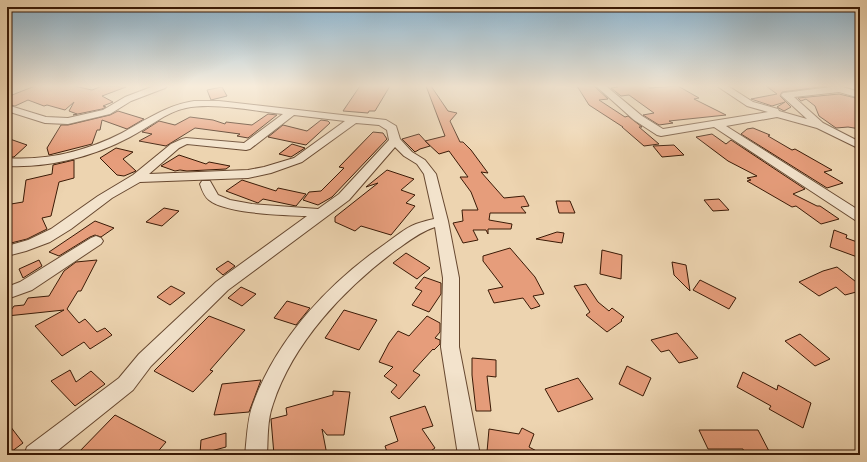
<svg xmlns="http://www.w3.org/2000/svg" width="867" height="462" viewBox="0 0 867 462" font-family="'Gentium Book Plus',serif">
<rect width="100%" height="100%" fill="#edd4b0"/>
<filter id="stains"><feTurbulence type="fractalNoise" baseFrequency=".005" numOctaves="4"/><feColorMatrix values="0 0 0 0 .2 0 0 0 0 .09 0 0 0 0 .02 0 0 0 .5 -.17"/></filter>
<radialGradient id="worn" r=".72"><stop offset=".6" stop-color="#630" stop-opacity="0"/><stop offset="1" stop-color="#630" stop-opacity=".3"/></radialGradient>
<!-- building -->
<path fill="#e69d7b" stroke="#3a1a06" d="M35,86H74L92,90L102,86L126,87L102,96L113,102L103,106L106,107L102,109L73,115L77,114L69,111L74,102L65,110L47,105L44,106L28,100L15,106L7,104V97Z
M360,86H390L375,111H369L368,113L343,111Z
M426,86H431L448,111L457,113L450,121L460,142H463L471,150L488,173L481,172L504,198L524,196L529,206L521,207L526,213H490L489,220L512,224L511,229H488V234L486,230H473L478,240L463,243L453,223L463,221L462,210H478L471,192L460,177H468L449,151L439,154L425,141L445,136Z
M577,86H594L608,99L599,100L625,117L628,116L642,127H639L659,144L644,146L622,127H623L589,105Z
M616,86H649V88L678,86L699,98L694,99L726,115L669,121L673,123L659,125L643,115L654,113L629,95L621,96L611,88L618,87Z
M766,86H827L782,92L780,96L791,107L784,111L777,107L785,102L772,106L751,99L777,94Z
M222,87L227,96L211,100L207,90Z
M839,94L860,99V129L848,127L836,128L819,116L815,106L806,99L801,101L798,98Z
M118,111L144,119L127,129L102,120L100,130H97L92,144L49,155L47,148L61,125H68L110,115Z
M268,114L277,115L248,138L237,136L240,134L195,128L166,146L139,141L152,134L142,132L159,121L175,125L190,117L213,120L225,124L226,122L252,125Z
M321,120L328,121L330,123L306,145L268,137L283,125L307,131Z
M753,128L770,135L768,136L792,150L795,149L832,170L824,172L843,183L827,188L741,134L747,129Z
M373,132L383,133L387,139L332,197L318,205L303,200L309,192L321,191L344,168L339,167Z
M419,134L430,146L420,149L415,152L402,139Z
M712,134L726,144L731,140L805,189L793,194L817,206H820L839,219L821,224L796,206L792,207L747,181L751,180L747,178L757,176L728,161L696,137Z
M7,138L27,145L14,157H7Z
M292,144L305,148L291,157L279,154Z
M674,145L684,155L662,157L653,146Z
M116,148L133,152L123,159L136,171L124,176L117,175L100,158Z
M179,155L206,164L209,162L230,166L226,169L187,171L180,170L175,171L161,166Z
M74,160V178L59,182L51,216L42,218L47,229L27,239L7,244V208L10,207L11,204L23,202L26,180L52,174L53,165Z
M387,170L414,179L401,190L415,195L406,203L415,206L391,235L361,226L355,231L335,222V217L378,183L366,187Z
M242,180L276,191L278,188L306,194L296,206L263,199L258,203L226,191Z
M719,199L729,210L713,211L704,200Z
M556,201H570L575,213H559Z
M164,208L179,211L162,226L146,222Z
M95,221L114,228L101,237L95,235L90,237L59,256L49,252Z
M834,230L847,235L846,238L860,243V258L830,247Z
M557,232L564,233L562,243L536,239Z
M510,248L535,277L544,294L533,296L540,306L531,309L523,298L494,303L488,290L503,287L483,261V256Z
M602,250L622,255L621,279L600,274Z
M406,253L430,268L417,279L393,263Z
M39,260L42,266L23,278L19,269Z
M97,260L81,291H78L67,309L79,323L85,319L97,332L105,328L112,335L90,349L84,342L62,356L35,326L64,310L7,316L14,306L24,305L28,298L49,296L64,271L76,262Z
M228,261L235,266L223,275L216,269Z
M672,262L686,265L690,291L674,275Z
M837,267L860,285V291L845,295L836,287L819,296L799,282L823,271Z
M424,277L441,283V294L429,312L412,305L422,291L415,288Z
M700,280L736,298L729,309L693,290Z
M586,284L598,302L609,311L612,308L624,317L621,320L622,321L607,332L586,315L590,312L574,286Z
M171,286L185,293L170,305L157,297Z
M241,287L256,294L242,306L228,298Z
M287,301L310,308L296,325L274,318Z
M344,310L377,320L359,350L325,338Z
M209,316L245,330L210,370L213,371L193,392L154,371Z
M427,316L440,323V332L435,338L440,340V344L434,350L433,349L413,371L420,375L399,399L391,392L397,385L384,376L393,367L379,362L389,343L398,331L409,336Z
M677,333L698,358L679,363L669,350L661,352L651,340Z
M800,334L830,359L815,366L785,341Z
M472,358L496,360V377L487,376L491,411H476L472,375Z
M627,366L651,378L643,396L619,384Z
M70,370L76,382L91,371L105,384L75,406L51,381Z
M743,372L777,390L778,385L811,403L803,428L769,409L771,406L737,387Z
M578,378L593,399L558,412L545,389Z
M261,380L249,412L214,415L222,384Z
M333,391L350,392L344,435H327L322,429L327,455H274L271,419L287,415L286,408L333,395Z
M425,406L433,426L422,429L435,448L425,455H404L402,452L395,455H388L385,446L398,441L390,417Z
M115,415L166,442L155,455H76Z
M7,422L23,443L7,455Z
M522,428L534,434L529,447L544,455H502L487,452L489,429L519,434Z
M699,430H758L771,455H745L743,449H708Z
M226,433V447L200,454L201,440Z"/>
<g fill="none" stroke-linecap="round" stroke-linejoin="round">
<!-- minor casing -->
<g stroke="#674830" stroke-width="2">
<path id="minor" d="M154,86H167L165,88L131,101L110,114L68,124L45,123L7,111V105L46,117L68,118L103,110L125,97Z
M596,86H606L642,116L663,129L768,112L747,106L717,86H728L753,102L778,109L779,111L807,119L783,97L781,95L783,93L839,86L860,92V98L839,92L794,97L823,123L860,142V149L817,128L777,117L726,126L860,211V221L855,220L714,127L661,136L657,135L634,120Z
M194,101H219L386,120L396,126L400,139L412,152L425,160L436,174L448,221L459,278V347L480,455H458L441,347L443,278L435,227C420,232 409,241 396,250C345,288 293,342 273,404C267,420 268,438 267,455H245C247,438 247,420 253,404C277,338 329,283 385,244C395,237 405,228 416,224C422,222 428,220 434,219L424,174L417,164L404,156L395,147L349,200L228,290L151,366L133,390L52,455H24L27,447L119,378L139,354L216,282L307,216C285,215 226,214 209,200C204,196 202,190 200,184L202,181H210L218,195L230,200L252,204L318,209L339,194L389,140L387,130L379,125L356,123L302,162L271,173L248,178L140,182L112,198L71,229L50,242L26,251L7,256V246L28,240L51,229L98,196L133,175L171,144L182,139L186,138L244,143L283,114C254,111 214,102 186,108C166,112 148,128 130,137C93,157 48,168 7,166V158C46,161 87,151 122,133C146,120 167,105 194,101ZM294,115L345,121L294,158L264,167L248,170L149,174L179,148L187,144L246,150L250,149Z
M96,236L101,238L103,241L101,244L32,290L7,299V287L20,282L91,238Z"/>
</g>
<!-- minor -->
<use href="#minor" fill="#f3e3cc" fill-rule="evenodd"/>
</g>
<!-- sky -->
<linearGradient id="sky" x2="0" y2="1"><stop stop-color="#89b5d3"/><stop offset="0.57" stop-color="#f7ecdb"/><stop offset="1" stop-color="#f7ecdb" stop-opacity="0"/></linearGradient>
<rect width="867" height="151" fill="url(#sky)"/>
<!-- margin -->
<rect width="867" height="462" fill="none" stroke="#edd4b0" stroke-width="24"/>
<rect x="8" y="8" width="851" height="446" fill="none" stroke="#3a1a06" stroke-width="2"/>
<rect x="12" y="12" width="843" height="438" fill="none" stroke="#3a1a06"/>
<rect width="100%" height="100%" filter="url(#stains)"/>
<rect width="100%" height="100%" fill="url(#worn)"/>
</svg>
